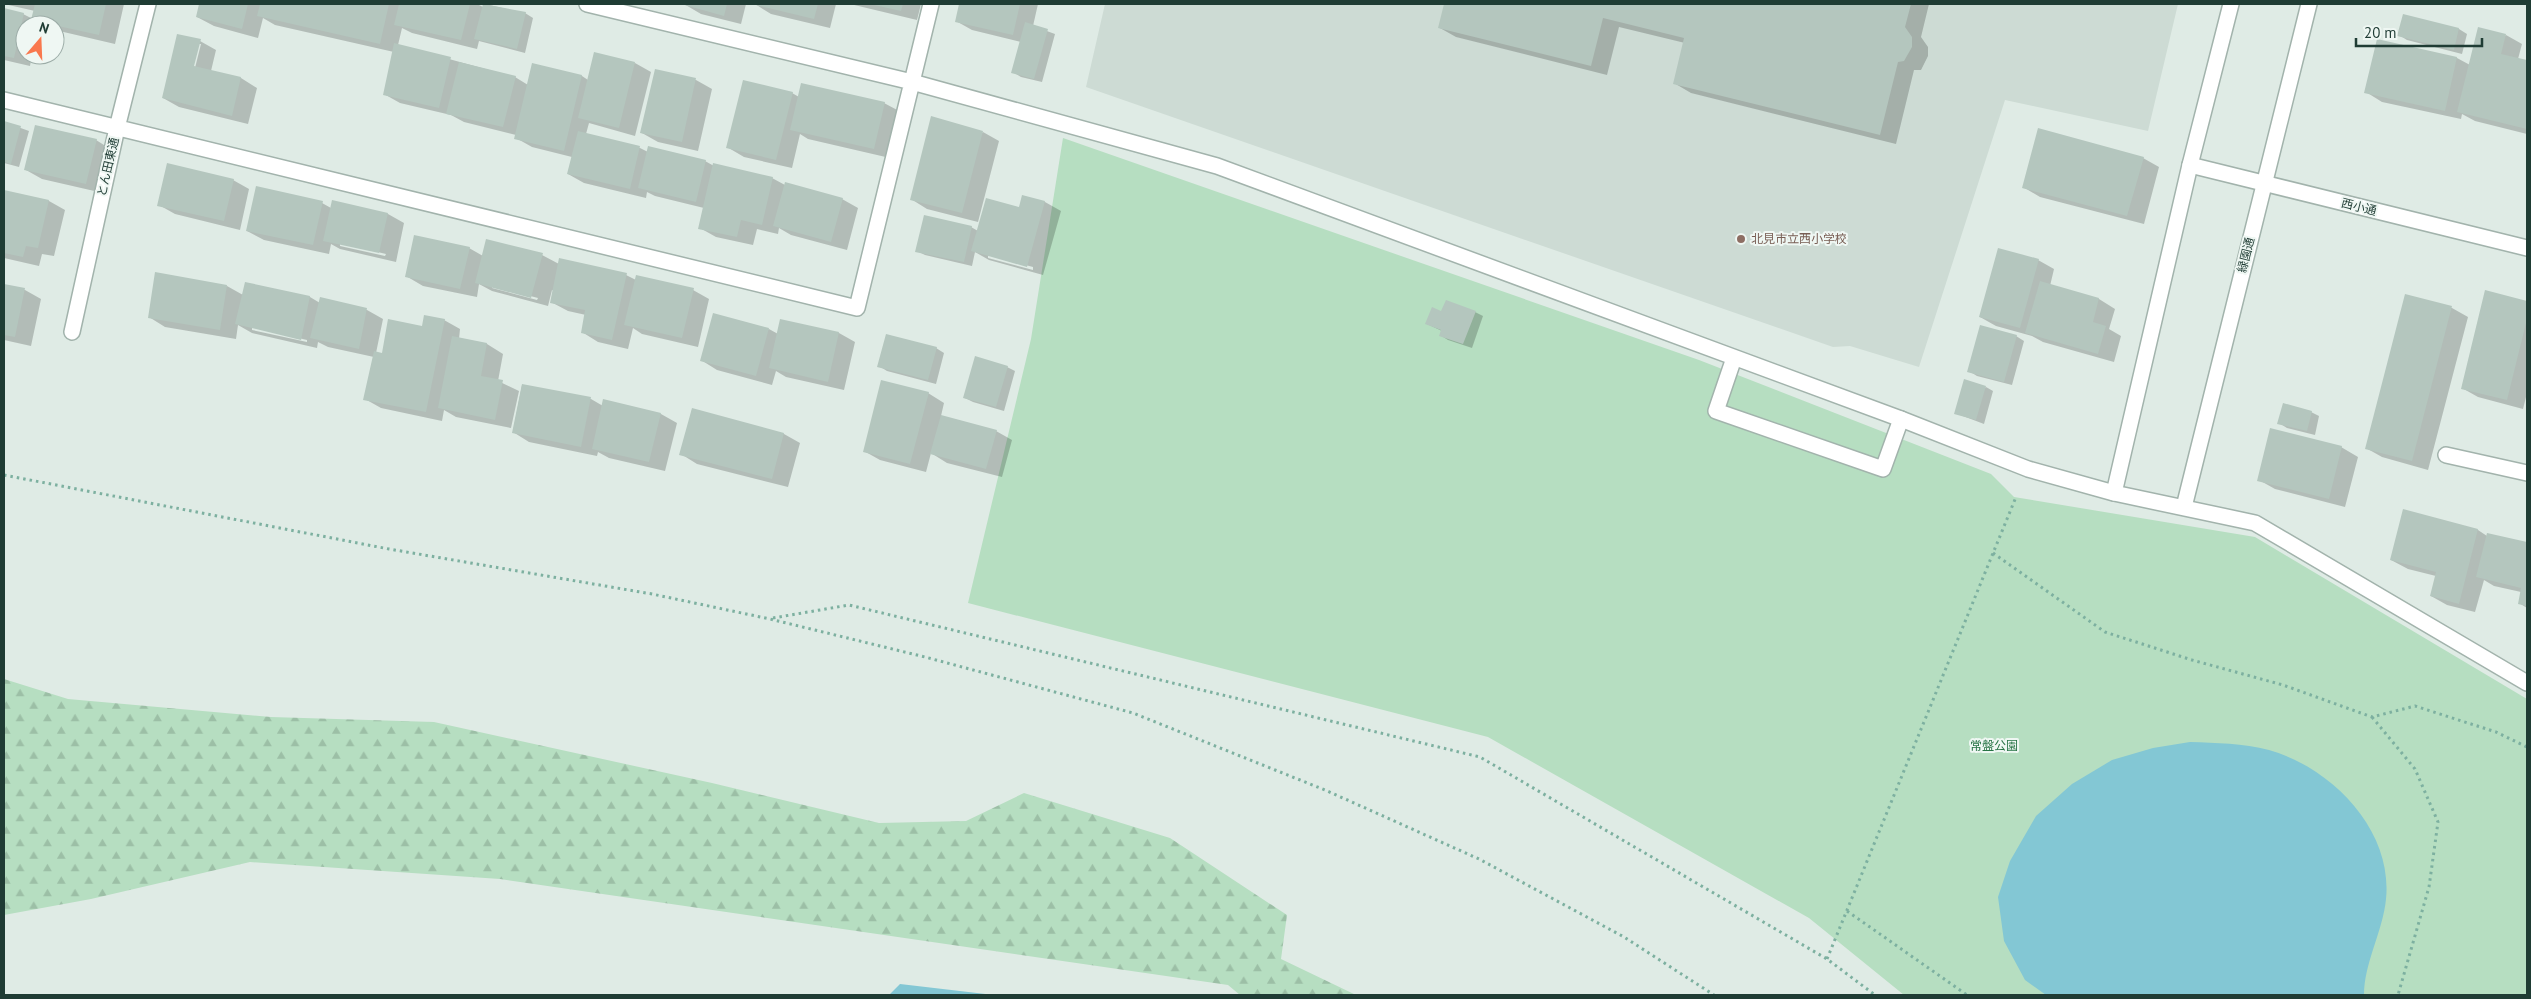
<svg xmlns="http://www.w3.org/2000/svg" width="2531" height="999" viewBox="0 0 2531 999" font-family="'PT Sans','Noto Sans JP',sans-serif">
<defs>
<pattern id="forest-firs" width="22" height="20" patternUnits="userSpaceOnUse" patternTransform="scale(1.25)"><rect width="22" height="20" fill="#b6dec1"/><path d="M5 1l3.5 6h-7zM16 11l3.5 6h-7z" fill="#9cbfa6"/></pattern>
</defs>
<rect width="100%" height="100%" fill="#dfebe5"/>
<!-- built -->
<path fill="#cddbd4" d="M1105,4H2178L2148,131L2005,100L1919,367L1850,346L1833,347L1086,87Z"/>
<!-- green -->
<path fill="#b6dec1" d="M1063,138L1699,360L1991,474L2014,497L2255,537L2527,699V995H1904L1809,918L1488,737L968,603L1031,339Z"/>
<!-- forest -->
<path fill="url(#forest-firs)" d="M4,679L68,699L271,717L434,722L712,783L879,823L966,821L1024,793L1170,838L1287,915L1281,959L1356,995H1240L1228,985L500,879L250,862L91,899L4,915Z"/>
<!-- water -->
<path fill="#83c7d4" d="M2190,742C2216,743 2243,743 2269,750C2332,768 2393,830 2386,899C2383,931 2364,963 2364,995H2046L2025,980L2004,941L1998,897L2010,861L2036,816L2072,784L2112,760L2153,748Z
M900,984L994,995H889Z"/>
<!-- shadow -->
<path fill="#0003" fill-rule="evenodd" d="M4,4H124L115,44L55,30V25H25V55H32L30,66L4,60V10L23,14L33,19L35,11Z
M201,4H477L483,7L485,4L525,13L533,18L525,53L479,41L477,49L412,33L402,28L398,45L515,77L528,85L533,64L582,76L588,80L635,63L651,72L635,136L589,123L586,134L640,148L648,152L705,161L714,166L772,178L785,185L842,199L858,208L847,250L791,235L779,228L778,234L757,229L753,245L716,237L700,228L704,208L655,196L647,192L646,198L584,183L568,174L572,157L532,147L516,138V135L464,122L451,115L400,103L384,94L394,52L275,25L263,18L258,38L214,26L197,17Z
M684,4H746L741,24L701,14Z
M755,4H836L830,28L771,14Z
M850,4H921L917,20Z
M960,4H1038L1033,26L1055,34L1042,82L1021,77L1013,72L1021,42L972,30L956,21Z
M1445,4H1929L1921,37L1928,47V56L1921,70H1914L1896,144L1691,93L1674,83L1685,43L1619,27L1607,75L1456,37L1440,28Z
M2459,29L2467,34L2462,54L2407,40L2399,35Z
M2506,35L2522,44L2518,59L2527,61V134L2475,121L2462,114L2461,119L2382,102L2366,92L2378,40L2457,58L2470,65Z
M200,41L216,50L211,71L241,78L257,88L248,124L179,107L163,98ZM198,44H201L194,72H191Z
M656,70L696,80L712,89L698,151L658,142L642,133Z
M792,93L799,97L884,103L901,112L890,158L808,139L800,134L792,168L744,157L727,147Z
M4,122L29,131L19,167L4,163Z
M983,132L999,141L978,222L927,209L911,199Z
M96,140L112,150L103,193L42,179L26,170Z
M2143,158L2159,167L2144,224L2040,197L2023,187Z
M233,180L249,189L240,230L175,214L159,205Z
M4,191L49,201L65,210L54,256L42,254L39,266L4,258Z
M1023,196L1045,202L1061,211L1043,275L989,260L975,252L972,266L925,255L917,251L971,227L978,231L1019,209ZM988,255L1033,267V270L988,258Z
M333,202L388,214L404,223L396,262L340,249L331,244L329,254L264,240L247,231L322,203L331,208ZM340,243L386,254L385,256L340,246Z
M469,248L483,256L542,255L559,264L626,275L636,280L693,290L709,299L698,347L642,334L633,328L628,349L598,342L582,332L586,315L568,311L551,302L554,291L552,290L548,306L492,291L479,284L477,297L423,286L406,276ZM492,286L538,298L537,300L492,288Z
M2038,260L2054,269L2050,286L2099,299L2115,309L2109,329L2121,336L2114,362L2043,342L2032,336L1996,326L1980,317Z
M246,283L310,297L320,303L321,299L367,310L383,319L376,353L383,354L423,328L444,320L460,329L459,339L487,344L503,354L498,381L519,391L511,428L456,417L444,410L442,421L381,408L365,399L374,357L328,347L318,342L317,348L252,333L238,325L236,339L165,327L149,317L227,286L243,295ZM252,327L307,340V342L252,330Z
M4,285L25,290L41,299L31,346L4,340Z
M2486,292L2527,302V393L2523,409L2478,397L2462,388Z
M2406,296L2452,308L2468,317L2428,470L2382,457L2366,448Z
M1475,312L1483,316L1472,348L1448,340L1440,335L1442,331L1427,324L1442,313Z
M769,329L778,334L839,333L855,342L844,390L786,377L776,371L772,385L717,370L701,360Z
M2016,336L2024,341L2012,385L1977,376L1969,371Z
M936,348L944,353L936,384L887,371L879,366Z
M1007,367L1015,371L1004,411L973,402L965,398Z
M522,385L591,399L603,406L661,414L677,423L665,471L609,458L598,452L597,456L529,442L513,432Z
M1986,387L1993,391L1984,424L1955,413Z
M928,393L944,403L941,416L996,431L1012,440L1002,477L947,463L931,453L926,472L880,460L864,451Z
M692,410L784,434L800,443L788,487L697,464L681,454Z
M2311,412L2319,416L2315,435L2287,428L2279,423Z
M2341,447L2358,457L2345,507L2275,489L2259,480Z
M2404,511L2478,530L2487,536L2527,544V608L2519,603L2521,592L2494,586L2484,580L2475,612L2447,605L2431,596L2436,576L2408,569L2391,560Z"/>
<!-- building -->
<path fill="#b4c6be" d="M35,4H106L99,35L31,20Z
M199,4H248L242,29L196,17Z
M260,4H389L380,44L257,16Z
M399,4H470L461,40L394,25Z
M483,4L526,12L517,49L474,39Z
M681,4H727L724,16Z
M752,4H818L814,19Z
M870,4H903L901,11Z
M959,4H1020L1013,35L955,22Z
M1444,4H1911L1905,27L1912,37V47L1904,61L1898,62L1880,135L1673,84L1684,38L1603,18L1591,66L1438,28Z
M4,8L24,13L14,58L4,56Z
M2403,14L2459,28L2454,50L2397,36Z
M1025,22L1048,29L1034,79L1011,73Z
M2478,27L2506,34L2501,54L2527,60V129L2457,112Z
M177,34L201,39L194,66L241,77L232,116L162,98Z
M2377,39L2457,57L2445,111L2364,93Z
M394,43L451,57L439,108L383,95Z
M594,52L635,62L619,128L578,118Z
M459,62L516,76L503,127L446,114Z
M532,63L582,75L564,151L514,139Z
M655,69L696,78L682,142L640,133Z
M743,80L793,92L776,160L726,148Z
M801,83L885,102L874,149L790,130Z
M931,116L983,131L962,213L910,200Z
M4,121L21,126L11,164L4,162Z
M35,125L97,139L86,184L24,170Z
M2038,128L2144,157L2127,216L2022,188Z
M578,131L640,146L630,189L567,174Z
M648,146L706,160L696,202L638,188Z
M167,163L234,179L224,221L157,206Z
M713,163L773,177L762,225L741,220L737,237L698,229Z
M785,182L843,198L831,242L773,226Z
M256,186L323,201L313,245L246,231Z
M4,190L49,200L38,248L26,246L23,257L4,253Z
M1022,195L1045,201L1027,267L971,251L986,198L1019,207Z
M332,200L388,213L379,253L323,241Z
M924,215L972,226L964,262L915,252Z
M414,235L470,247L460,289L405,277Z
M486,239L543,253L531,298L475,283Z
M1998,248L2039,259L2020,328L1979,317Z
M559,258L627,273L612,340L581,333L585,310L550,303Z
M155,272L227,285L220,330L148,318Z
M636,275L694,288L682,338L624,325Z
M2040,281L2099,298L2093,322L2106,326L2098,354L2025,333Z
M245,282L310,296L301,340L235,324Z
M4,284L25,288L15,337L4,335Z
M2485,290L2527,301V319L2507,400L2461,389Z
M2405,294L2452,306L2412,461L2365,449Z
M320,297L367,308L359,349L310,338Z
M1446,300L1476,311L1463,344L1439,336L1441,330L1425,324L1432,307L1441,311Z
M713,313L769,328L756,376L700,361Z
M424,315L445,319L426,412L363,400L374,351L382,353L388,319L422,326Z
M780,319L839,332L828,382L769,368Z
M1980,325L2017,335L2004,382L1967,372Z
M886,334L937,347L928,380L877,367Z
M452,336L487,343L481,376L503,380L495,420L438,408Z
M975,356L1008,366L996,407L963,398Z
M1964,379L1986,386L1976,420L1954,414Z
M881,380L929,392L910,464L863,452Z
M522,384L591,397L581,447L512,433Z
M603,399L661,413L649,462L592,449Z
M2283,403L2312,411L2307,431L2277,424Z
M692,408L784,433L772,479L679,455Z
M941,415L997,430L986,469L930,454Z
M2270,428L2342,446L2329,499L2257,481Z
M2403,509L2478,529L2459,604L2430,596L2436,572L2390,560Z
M2487,533L2527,542V606L2518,604L2521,588L2476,577Z"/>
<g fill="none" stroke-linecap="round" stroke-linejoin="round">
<!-- service casing -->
<g stroke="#a2b3ac" stroke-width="18">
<path id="service" d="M1734,358L1716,411L1883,469L1901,419
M2446,455L2527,473"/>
</g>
<!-- minor casing -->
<g stroke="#a2b3ac" stroke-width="18">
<path id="minor" d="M587,4L912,82L1217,166L1901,419L2028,469L2114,493L2255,523L2527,683
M4,100L857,308L931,4
M2190,165L2527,248
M72,332L117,128L148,4"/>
</g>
<!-- tertiary casing -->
<g stroke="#a2b3ac" stroke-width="18">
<path id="tertiary" d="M2114,493L2190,165L2231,4
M2184,507L2309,4"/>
</g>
<!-- path -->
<path stroke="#7db0a0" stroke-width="3" stroke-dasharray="2.5 4" stroke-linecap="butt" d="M4,475L389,549L652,594L770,619L925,657L1133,713L1325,790L1479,859L1624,937L1714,995
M1993,553L2105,632L2192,660L2283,685L2372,717L2415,706L2496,732L2527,747
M773,618L849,605L1480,757L1827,959L1875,995
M2372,717L2415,769L2438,822L2429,887L2398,995
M1847,911L1967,995
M1827,959L2016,497"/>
<!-- service -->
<use href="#service" stroke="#fff" stroke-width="15"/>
<!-- minor -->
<use href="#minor" stroke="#fff" stroke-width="15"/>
<!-- tertiary -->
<use href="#tertiary" stroke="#fff" stroke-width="15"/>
</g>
<!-- markers -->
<circle fill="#8d6e63" stroke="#eff7f3" stroke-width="2" cx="1741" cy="239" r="5"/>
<g text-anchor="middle" stroke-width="4" stroke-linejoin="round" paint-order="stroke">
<!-- street labels -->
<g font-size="12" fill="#1f3c34" stroke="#eff7f3">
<text transform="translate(108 167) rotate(-77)" y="4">とん田東通</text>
<text transform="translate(2359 207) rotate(14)" y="4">西小通</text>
<text transform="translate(2246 255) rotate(-76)" y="4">緑園通</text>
</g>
<!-- education labels -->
<g font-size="12" fill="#785e54" stroke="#eff7f3" text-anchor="start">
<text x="1751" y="243">北見市立西小学校</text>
</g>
<!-- park labels -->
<g font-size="12" fill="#277445" stroke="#eff7f3">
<text x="1994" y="750">常盤公園</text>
</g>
</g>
<!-- border -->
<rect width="2531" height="999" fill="none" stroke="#1f3c34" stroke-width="10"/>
<!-- north arrow -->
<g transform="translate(40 40) rotate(19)"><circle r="24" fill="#eff7f3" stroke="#9caca7"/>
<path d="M0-4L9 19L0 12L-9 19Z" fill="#f9784e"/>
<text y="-8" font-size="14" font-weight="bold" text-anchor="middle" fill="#1f3c34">N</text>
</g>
<!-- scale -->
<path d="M2356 38v8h126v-8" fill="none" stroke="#1f3c34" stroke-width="2.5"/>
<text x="2364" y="38" font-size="15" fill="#1f3c34" stroke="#eff7f3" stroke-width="4" paint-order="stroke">20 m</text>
</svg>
